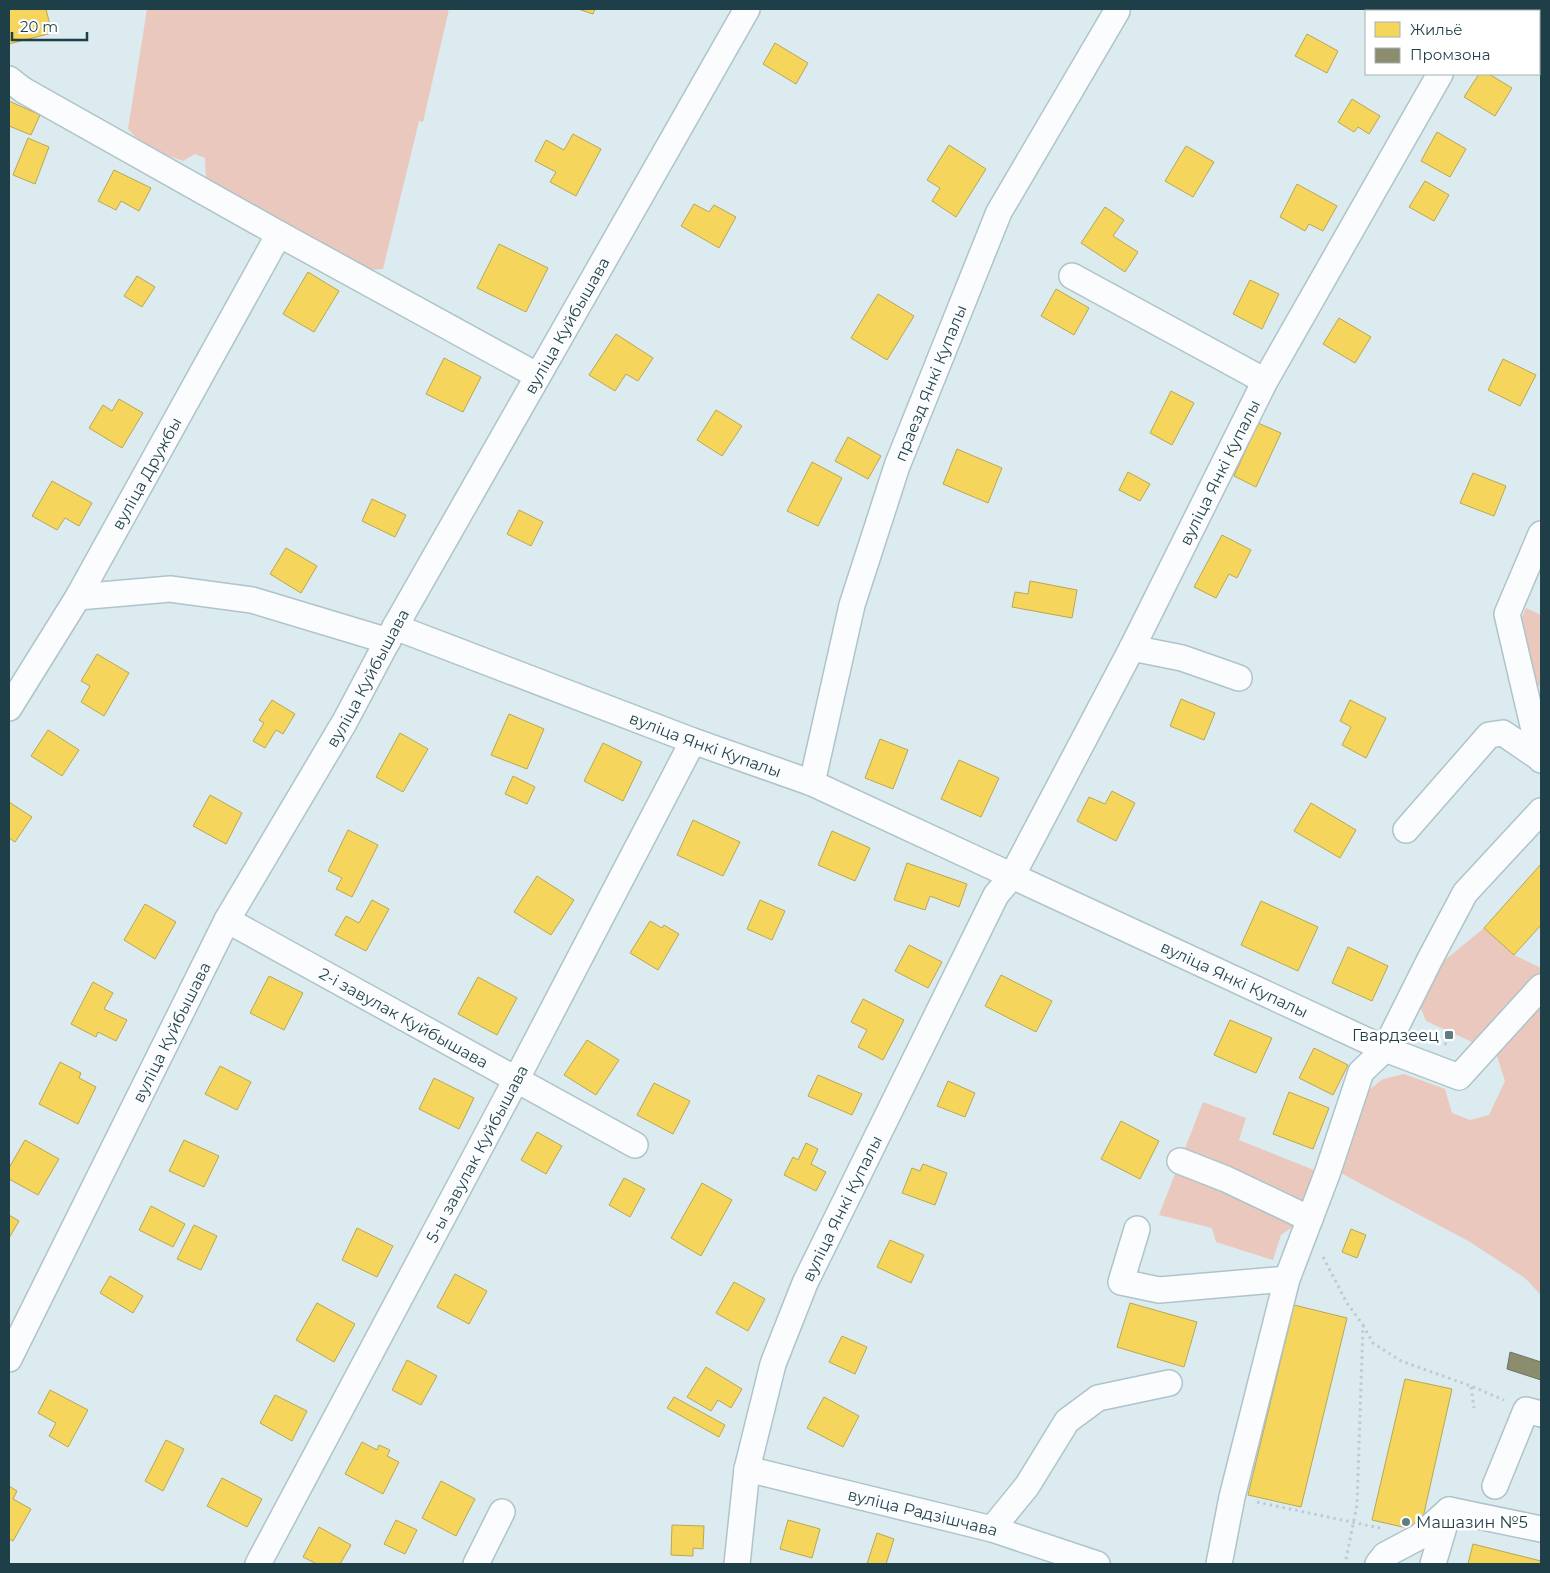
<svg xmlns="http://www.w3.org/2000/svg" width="1550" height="1573" viewBox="0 0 1550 1573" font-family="Montserrat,sans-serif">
<rect width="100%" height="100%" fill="#dbebf0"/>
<!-- green -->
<path fill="#eac8bd" d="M147,9H449L423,122L419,121L383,269L369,270L206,179L205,158L195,154L183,161L145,147L128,129Z
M1526,608L1541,615V686L1535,685L1518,626Z
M1484,928L1514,955L1541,968V1295L1525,1278L1470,1242L1337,1171L1365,1093L1383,1079L1404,1074L1445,1089L1452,1113L1470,1120L1489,1115L1505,1081L1496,1053L1426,1021L1420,1006L1440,964Z
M1203,1102L1246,1118L1239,1140L1319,1172L1298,1223L1281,1235L1273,1260L1216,1242L1212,1228L1159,1215Z"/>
<!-- homes -->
<path fill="#f6d55c" stroke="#b6a856" d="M9,9H46L52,33L9,44Z
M578,9H595L593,14Z
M1511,9H1541V22L1539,27V11H1510Z
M1307,34L1338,51L1327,73L1295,56Z
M775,43L808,63L796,84L763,64Z
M1479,74H1489L1512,88L1495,116L1464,97Z
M1352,99L1380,116L1369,134L1358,127L1354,132L1338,122Z
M9,101L40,115L31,135L9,126Z
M1437,132L1466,149L1450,177L1421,161Z
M573,134L601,149L576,196L550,182L556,172L535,161L546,140L564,150Z
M28,138L49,147L35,184L13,175Z
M949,145L986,169L956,217L932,201L940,188L927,180Z
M1186,146L1214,162L1193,197L1165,181Z
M114,170L151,188L139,211L121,201L116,210L98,201Z
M1425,181L1449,195L1434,221L1409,207Z
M1297,184L1337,206L1323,231L1309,224L1305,231L1280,217Z
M694,204L709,212L714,205L736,217L719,248L681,226Z
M1105,207L1124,220L1113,236L1138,252L1125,272L1081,243Z
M499,244L548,268L526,312L477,288Z
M308,272L339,291L314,332L283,314Z
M137,276L155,287L142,307L124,296Z
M1250,280L1279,294L1262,329L1233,314Z
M1056,289L1089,308L1074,335L1041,316Z
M878,294L914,316L887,360L851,338Z
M1339,318L1371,337L1355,363L1323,344Z
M616,334L653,358L638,381L626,374L615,391L589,375Z
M444,358L481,377L463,412L426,394Z
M1503,359L1536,375L1520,406L1488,390Z
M1171,391L1194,403L1172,445L1150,433Z
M119,399L143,413L122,448L89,428L103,405L112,411Z
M716,410L742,426L722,456L697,440Z
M1258,423L1281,433L1256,487L1234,476Z
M848,437L881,456L868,479L835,461Z
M957,449L1002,468L988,503L943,484Z
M812,462L842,478L818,526L787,511Z
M1128,472L1150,484L1140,501L1119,490Z
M1473,473L1506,486L1494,516L1460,503Z
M52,481L92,503L79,526L65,518L57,530L32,516Z
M372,499L406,515L395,537L362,521Z
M519,510L543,522L531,546L507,534Z
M1222,535L1251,550L1237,578L1229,574L1216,598L1194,587Z
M286,548L317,566L301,593L270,574Z
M1030,581L1077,590L1072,618L1012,607L1015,592L1028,594Z
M97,654L129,673L104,716L81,702L90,686L81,681Z
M1181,699L1215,713L1204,740L1170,726Z
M272,700L295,714L283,734L276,730L265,748L253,741L264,723L259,720Z
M1350,700L1386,718L1366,758L1342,745L1351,727L1340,721Z
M509,714L544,729L527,769L491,755Z
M48,730L79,750L62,776L31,756Z
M400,733L428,749L403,792L376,777Z
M880,739L908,750L893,789L865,778Z
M603,743L642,762L623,801L584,781Z
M959,760L999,778L981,817L941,799Z
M513,776L535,787L527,804L505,794Z
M1112,791L1135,803L1116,841L1077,821L1089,797L1105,804Z
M210,795L242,813L226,844L193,826Z
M9,802L32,817L15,842L9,838Z
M1311,803L1356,830L1340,858L1294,831Z
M693,820L740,842L723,876L677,855Z
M348,830L378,845L352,897L336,889L342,878L328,871Z
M832,831L870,848L855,881L818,865Z
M907,863L967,884L959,907L930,896L925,910L894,900Z
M1541,864V925L1514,955L1484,928Z
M537,876L574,900L551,935L514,912Z
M372,900L389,909L366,951L335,935L346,916L359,923Z
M760,900L785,911L772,940L747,929Z
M1261,901L1318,927L1298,971L1241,945Z
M145,904L176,922L155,959L124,940Z
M650,921L662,928L664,925L679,934L658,970L630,953Z
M909,945L942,962L928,988L895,971Z
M1348,947L1388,966L1372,1001L1332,983Z
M1001,975L1052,1001L1036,1032L985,1006Z
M269,976L303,993L284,1030L250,1013Z
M478,977L517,998L497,1035L458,1014Z
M93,982L113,993L104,1009L127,1020L116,1041L98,1032L96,1037L71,1024Z
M863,999L904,1020L883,1060L858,1047L867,1030L851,1022Z
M1230,1020L1272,1038L1256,1073L1214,1055Z
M587,1040L619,1060L596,1095L564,1075Z
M1314,1048L1348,1065L1333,1095L1299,1078Z
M60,1062L81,1073L79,1078L96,1087L78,1124L39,1104Z
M220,1066L251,1082L237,1110L205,1094Z
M818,1075L862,1094L852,1115L808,1096Z
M434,1078L474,1098L459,1129L419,1109Z
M948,1081L975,1093L965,1117L937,1106Z
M654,1083L690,1101L673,1134L637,1115Z
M1289,1092L1329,1108L1313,1149L1273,1134Z
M1121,1121L1159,1141L1140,1179L1101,1159Z
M537,1132L562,1146L546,1174L521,1160Z
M25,1140L59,1159L38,1195L9,1179V1168Z
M184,1140L219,1156L204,1187L169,1171Z
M806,1143L818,1149L811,1164L826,1172L816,1191L784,1175L793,1157L798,1160Z
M923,1164L947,1173L935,1205L902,1193L912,1168L920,1171Z
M624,1178L645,1189L630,1217L609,1205Z
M702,1183L732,1200L701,1256L671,1238Z
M151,1206L185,1224L173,1247L139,1230Z
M9,1215L19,1221L9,1238Z
M194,1225L217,1236L201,1270L177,1259Z
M357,1228L393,1246L377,1277L342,1260Z
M1351,1229L1366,1235L1357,1258L1342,1252Z
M890,1240L924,1255L911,1283L877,1267Z
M455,1274L487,1291L469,1324L437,1307Z
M110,1276L143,1296L133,1313L100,1293Z
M734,1282L765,1299L748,1331L716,1313Z
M317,1303L355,1324L334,1362L296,1340Z
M1130,1303L1197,1322L1184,1367L1117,1347Z
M1294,1305L1347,1318L1301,1507L1248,1495Z
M842,1336L867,1347L855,1374L829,1362Z
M407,1360L437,1376L421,1405L392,1390Z
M706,1367L742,1389L731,1408L718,1400L711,1411L687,1397Z
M1405,1379L1452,1389L1420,1531L1372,1520Z
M50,1390L88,1410L68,1447L49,1436L56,1423L38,1413Z
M275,1395L307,1411L292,1441L260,1423Z
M674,1397L725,1425L719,1437L667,1408Z
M824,1397L859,1416L843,1447L807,1428Z
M166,1440L184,1449L163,1491L145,1481Z
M362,1442L377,1450L379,1445L390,1450L387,1456L399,1462L383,1494L345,1474Z
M222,1478L262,1499L247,1527L207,1506Z
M441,1481L475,1499L456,1536L422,1518Z
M9,1486L17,1491L13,1499L31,1509L13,1541L9,1539Z
M396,1520L417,1530L405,1554L384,1544Z
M788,1520L820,1529L812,1558L780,1549Z
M672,1525L704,1526L703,1549L693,1548V1556L671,1555Z
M319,1527L351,1545L340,1564H317L303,1557Z
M877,1533L894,1539L886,1564H867Z
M1473,1544L1541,1561V1564H1468Z"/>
<!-- industry -->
<path fill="#8c8c6e" stroke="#6b7563" d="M1510,1352L1541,1362V1380L1507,1369Z"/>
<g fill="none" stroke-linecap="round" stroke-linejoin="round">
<!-- minor casing -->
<g stroke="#aec4ca" stroke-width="28">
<g id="minor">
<path d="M1476,11L1477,9"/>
<path d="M9,79L23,90L279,234L538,376"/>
<path d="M1072,276L1265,381"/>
<path d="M1541,534L1507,614L1541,760"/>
<path d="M78,597L170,589L252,600L388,641"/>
<path id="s1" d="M395,627L693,741L812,783L1385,1049L1459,1077L1541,987"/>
<path d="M1132,648L1182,658L1239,678"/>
<path id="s2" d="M9,708L78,597L279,234"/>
<path id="s3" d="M812,783L852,605L897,466L999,212L1117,11"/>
<path d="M1406,830L1489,735L1503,733L1541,759"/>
<path id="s4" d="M227,920L635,1145"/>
<path d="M1180,1161L1226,1179L1310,1219"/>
<path d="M1137,1229L1121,1282L1159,1290L1287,1279"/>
<path id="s5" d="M9,1359L227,920L344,723L395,627L747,9"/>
<path id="s6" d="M747,1469L992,1529L1097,1564"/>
<path d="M1495,1486L1526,1410L1541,1414"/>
<path d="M992,1529L1027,1486L1067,1421L1098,1398L1169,1383"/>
<path id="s7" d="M258,1564L516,1080L693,741"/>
<path d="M476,1564L502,1512"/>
<path id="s8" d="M737,1564L747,1469L773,1364L805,1283L996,895L1012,876L1132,648L1265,381L1440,74"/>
<path d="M1219,1564L1232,1497L1287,1279L1327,1174L1361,1072L1385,1049L1430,959L1465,893L1541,811"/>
<path d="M1378,1564L1385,1555L1419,1537L1449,1510"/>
<path d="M1433,1564L1449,1510L1541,1529"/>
</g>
</g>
<!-- path -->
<path stroke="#c1cacd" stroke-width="3" stroke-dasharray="2.5 4" stroke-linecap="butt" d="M1445,1045L1449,1035
M1323,1257L1347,1303L1363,1325L1357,1505L1345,1564
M1363,1325L1373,1343L1401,1361L1471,1386L1504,1400
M1471,1387L1474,1408
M1257,1502L1380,1528"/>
<!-- minor -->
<use href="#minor" stroke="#fafcfd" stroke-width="25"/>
</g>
<!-- markers -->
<g fill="#617b83" stroke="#fff" stroke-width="2">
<rect x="1444" y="1030" width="10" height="10" rx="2.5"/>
<circle cx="1406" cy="1522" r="5"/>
</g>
<g text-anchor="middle" stroke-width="5" stroke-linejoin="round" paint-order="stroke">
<!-- street labels -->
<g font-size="16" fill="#1f3f48" stroke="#fff">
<text dy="6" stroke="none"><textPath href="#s5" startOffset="1175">вуліца Куйбышава</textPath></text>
<text dy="6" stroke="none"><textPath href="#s3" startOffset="418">праезд Янкі Купалы</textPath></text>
<text dy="6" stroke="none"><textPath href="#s8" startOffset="1202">вуліца Янкі Купалы</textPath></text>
<text dy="6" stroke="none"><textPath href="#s2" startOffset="272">вуліца Дружбы</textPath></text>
<text dy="6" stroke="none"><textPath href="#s5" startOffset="770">вуліца Куйбышава</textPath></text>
<text dy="6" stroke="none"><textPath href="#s1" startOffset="332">вуліца Янкі Купалы</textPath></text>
<text dy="6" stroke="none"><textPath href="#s1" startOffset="911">вуліца Янкі Купалы</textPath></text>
<text dy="6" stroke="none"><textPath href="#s4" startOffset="202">2-і завулак Куйбышава</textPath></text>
<text dy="6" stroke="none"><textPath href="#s5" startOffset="365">вуліца Куйбышава</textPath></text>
<text dy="6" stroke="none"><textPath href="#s7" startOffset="465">5-ы завулак Куйбышава</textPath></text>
<text dy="6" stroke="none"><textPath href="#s8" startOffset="374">вуліца Янкі Купалы</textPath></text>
<text dy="6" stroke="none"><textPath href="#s6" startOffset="181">вуліца Радзішчава</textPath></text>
</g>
<!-- poi labels -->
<g font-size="16" fill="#1f3f48" stroke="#fff" text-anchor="end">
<text x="1439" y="1041">Гвардзеец</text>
<text x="1416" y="1528" text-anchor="start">Машазин №5</text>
</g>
</g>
<!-- border -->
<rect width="1550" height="1573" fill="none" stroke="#1f3f48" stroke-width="20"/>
<!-- legend -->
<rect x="1365" y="10" width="175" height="65" fill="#ffffff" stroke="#a5b2b6"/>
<rect x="1375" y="22" width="25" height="15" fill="#f6d55c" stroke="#a5b2b6"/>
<text x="1410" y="35" font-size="15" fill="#1f3f48">Жильё</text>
<rect x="1375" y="48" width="25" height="15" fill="#8c8c6e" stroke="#a5b2b6"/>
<text x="1410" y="60" font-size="15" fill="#1f3f48">Промзона</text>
<!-- scale -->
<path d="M12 32v8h75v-8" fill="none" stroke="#1f3f48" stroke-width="2.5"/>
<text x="20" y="32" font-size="15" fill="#1f3f48" stroke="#ffffff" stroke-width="4" paint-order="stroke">20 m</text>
</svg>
